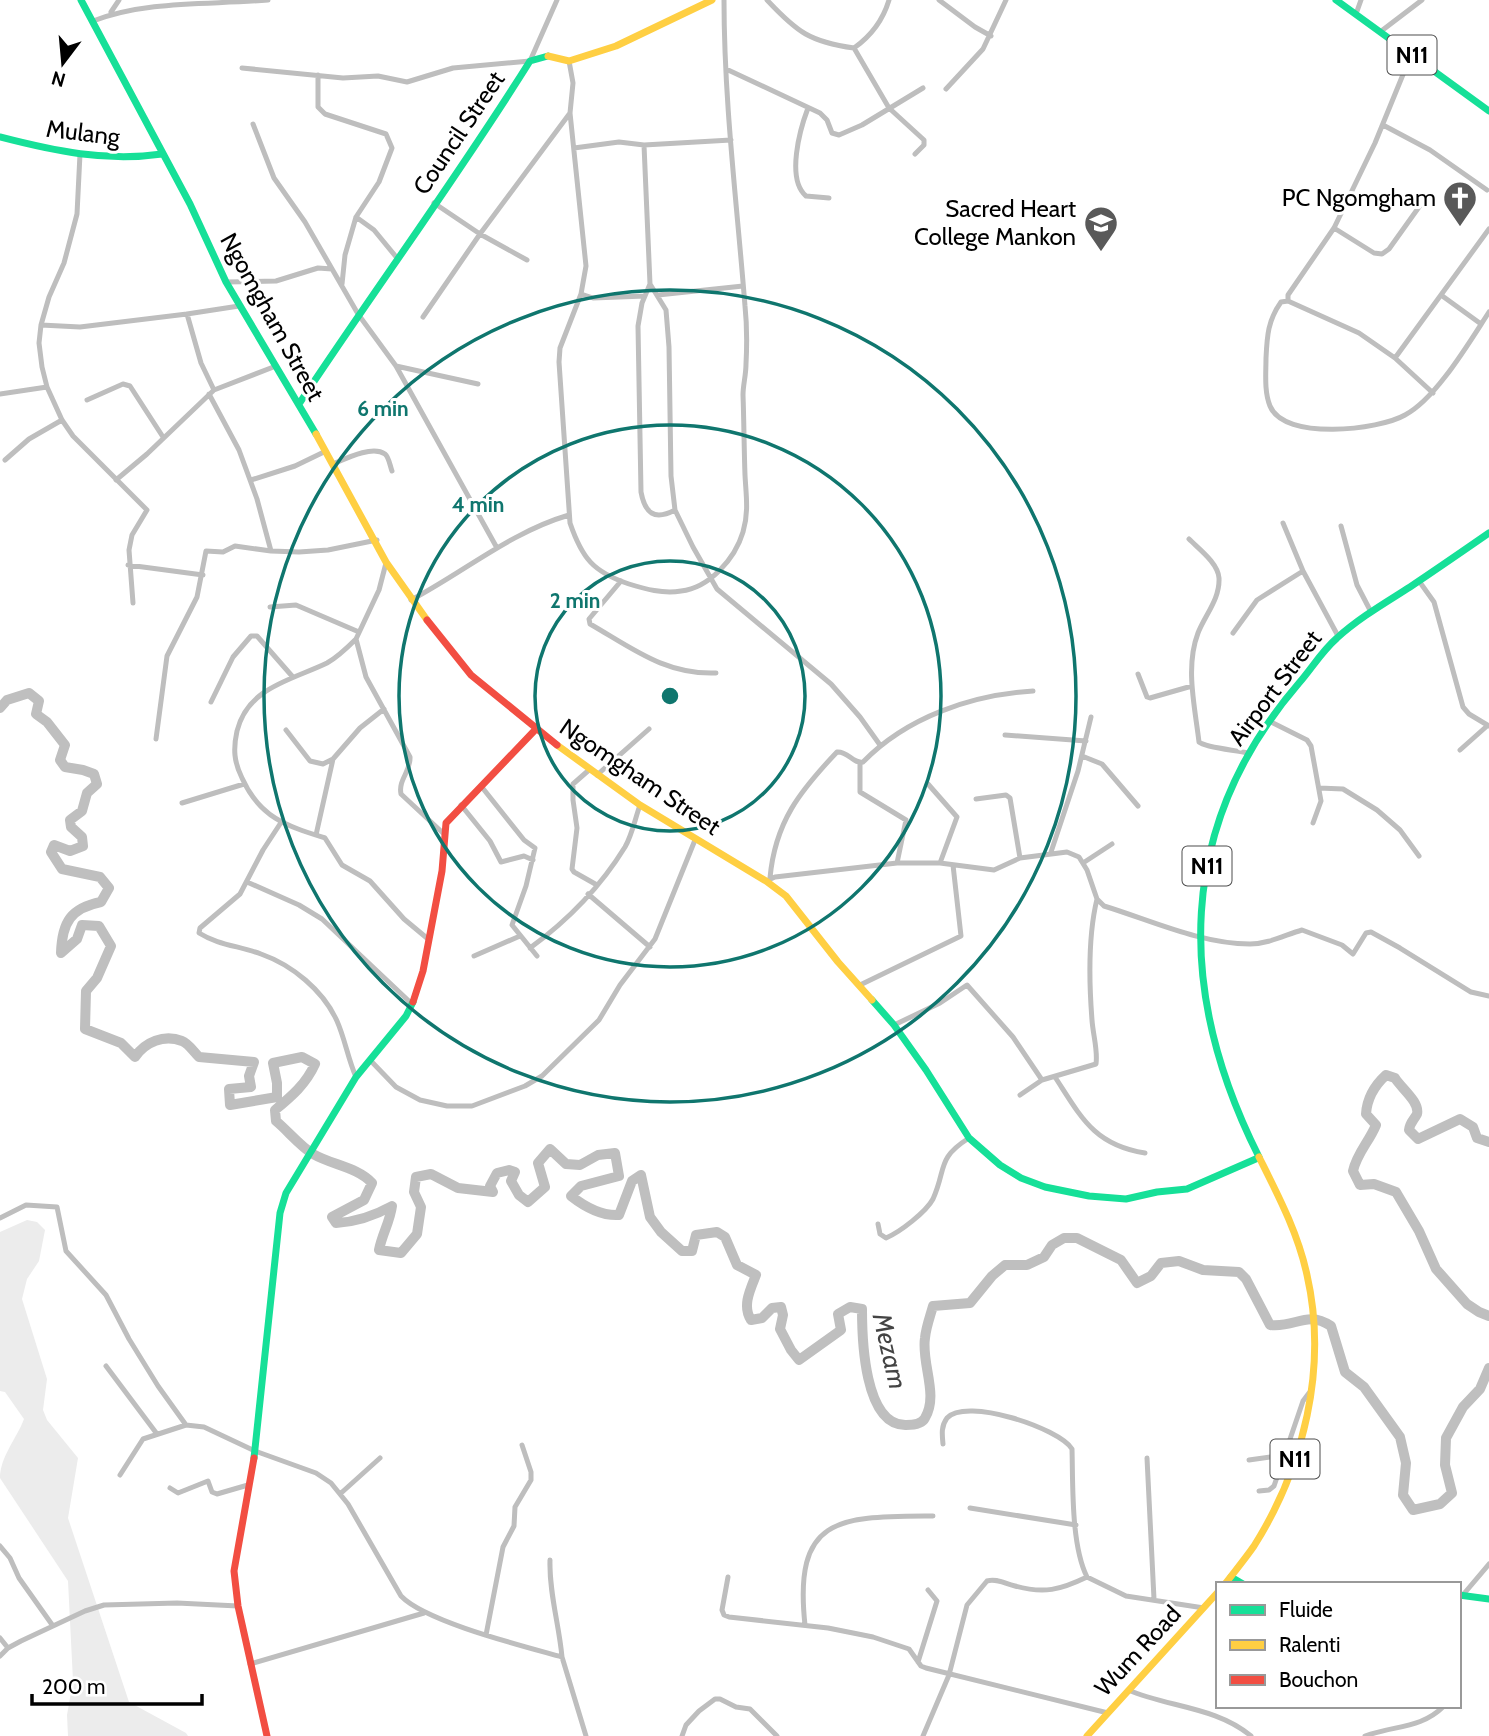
<svg xmlns="http://www.w3.org/2000/svg" width="1489" height="1736" viewBox="0 0 1489 1736" font-family="Cabin,sans-serif">
<rect width="100%" height="100%" fill="#fff"/>
<!-- green -->
<path fill="#ececec" d="M27,1220L37,1222L45,1230L39,1261L27,1279L22,1299L47,1379L43,1410L47,1420L78,1458L68,1518L129,1702L186,1733L188,1736H68L67,1715L73,1681L68,1581L0,1478C0,1457 17,1438 24,1419L5,1392L0,1391V1232Z"/>
<g fill="none" stroke-linecap="round" stroke-linejoin="round">
<!-- river -->
<path stroke="#bfbfbf" stroke-width="10" d="M0,708L7,700L29,693L39,701L36,714L47,722L65,745L60,760L65,767L83,770L94,774L97,784L87,793L82,811L70,820L71,827L82,837L83,846L70,851L54,845L51,852L62,869L100,877L109,888L101,902C71,908 62,922 61,953L77,939L82,925L99,926L111,946L97,978L86,991L85,1029L121,1043L135,1057C145,1042 164,1034 182,1041C188,1043 194,1052 199,1057L254,1062L249,1076L251,1087L229,1089L230,1105L277,1097V1083L273,1063L302,1057L315,1064C306,1084 292,1096 275,1110L276,1121C288,1131 300,1146 313,1154C332,1165 357,1167 372,1183L364,1200L332,1217L336,1223C357,1222 374,1216 392,1206C390,1222 382,1234 379,1250L401,1253L417,1234L421,1207L414,1192L416,1177L431,1174L458,1188L493,1192L490,1186L497,1173L509,1170L515,1172L511,1181L519,1195L528,1202L545,1187L538,1163L550,1149L566,1164L580,1165L598,1155L615,1153L619,1176L581,1186L571,1196C585,1207 602,1216 619,1215L632,1181L641,1175L650,1217L661,1232L682,1251H692L696,1235L717,1232L725,1237L737,1265L756,1275C750,1290 742,1306 751,1320L762,1318L772,1308L781,1307L783,1315L780,1329L791,1350L799,1360L841,1330L838,1314L850,1307L862,1309C862,1338 864,1426 906,1425C913,1425 922,1424 925,1418C939,1395 921,1363 925,1338C926,1327 930,1317 933,1306L970,1303L992,1276L1005,1265H1027L1044,1257L1052,1245L1064,1238H1077L1121,1260L1137,1283L1151,1276L1161,1263L1179,1261L1203,1270L1239,1272L1246,1279L1270,1325C1296,1328 1306,1310 1331,1326L1345,1372L1364,1387L1400,1437L1406,1463L1403,1495L1413,1510L1440,1504L1452,1493L1445,1465L1446,1438L1463,1407L1480,1389L1489,1368
M1489,1142L1477,1138L1473,1127L1460,1119L1418,1139L1409,1130C1410,1122 1414,1120 1417,1114C1420,1102 1401,1088 1395,1078L1386,1075C1374,1086 1367,1098 1366,1114L1376,1125C1369,1142 1357,1153 1353,1171L1360,1185L1374,1184L1396,1192L1419,1231L1436,1269L1467,1304L1479,1312L1489,1316"/>
<!-- street -->
<path stroke="#bebebe" stroke-width="5" d="M767,0C797,32 810,42 854,48C871,36 883,20 889,0
M939,0L975,27L991,36
M111,12L119,0
M1356,14L1361,0
M93,21C147,0 210,5 268,0
M1380,32L1422,0
M854,48L889,108L924,140V145L915,154
M569,61L573,83L570,113L586,266L581,294L560,348L559,362L570,523C582,558 593,572 629,584C645,589 663,594 681,591C709,588 735,559 743,532C749,512 746,495 745,475C744,448 744,422 743,395C743,385 746,375 746,364C747,345 747,325 745,306C737,204 724,102 724,0
M242,68L343,78L378,76L407,82L453,68L530,61L557,0
M726,69L820,113L827,120L832,133L839,135L862,125L923,88
M318,75V107L325,114L386,134L392,148L379,182L356,217L345,255L342,284
M946,89L983,49L1006,0
M808,108C800,129 786,179 806,196L829,198
M253,124L274,178L305,222L358,314L396,366L497,548
M1383,125L1430,150L1487,190
M644,145L731,140
M574,148L619,142L644,145L650,284L642,303L638,326L641,492C645,513 654,521 675,510
M80,154L77,214L64,263L49,297L41,325L39,343L42,367L47,387L62,420L73,436L147,510L132,535L129,550L133,603
M434,203L480,234L527,260
M356,217L374,230L397,258
M1334,228L1374,253L1382,254L1389,249L1424,200
M226,282L276,281L318,268L332,269
M650,284L666,310L669,347L671,476L675,510L693,547L717,589L831,684L860,717L880,745
M581,294L593,298L645,296
M658,295L743,286
M1441,295L1481,324
M1288,301V295L1334,228L1375,143L1411,55
M423,317L480,234L570,113
M41,325L80,327L187,314
M1395,358L1489,229
M396,366L478,384
M214,390L201,363L187,314L239,306
M1433,393L1395,358L1359,333L1288,301L1281,302C1268,320 1267,336 1266,358C1266,373 1264,391 1270,406C1284,441 1379,430 1405,415C1436,399 1470,341 1489,312
M0,394L47,387
M209,394L239,450L257,499L271,551
M87,400L123,384L130,386L163,437
M5,460L29,439L62,420
M333,464C345,459 372,445 385,454C389,457 390,466 392,471
M116,480L147,454L214,390L276,366
M251,480L295,466L326,451
M1283,523L1303,571L1338,636
M1341,526L1357,585L1371,612
M1189,539C1199,549 1218,563 1219,578C1220,599 1205,615 1198,633C1185,667 1195,707 1199,742C1206,748 1236,750 1248,753
M386,563L379,590L356,639L366,677L410,757C411,771 398,780 401,794L444,834
M128,565L203,575
M621,581L589,619L590,624C632,648 665,675 716,673
M1419,581L1434,602L1463,707L1469,714L1489,726
M411,600C464,572 511,532 569,515
M270,607L296,605L359,632
M1233,633L1257,600L1303,571
M356,639C347,648 338,657 327,663C292,680 248,687 237,731C233,749 234,762 242,778C260,818 287,826 325,838L342,865L370,881L404,919L428,939
M1138,674L1147,697L1150,698L1192,686
M211,702L233,657L251,636H257L292,676
M1269,721L1307,740L1311,746L1321,801L1313,823
M286,730L310,761L323,764L333,759L360,728L384,709
M1005,735L1086,741
M156,739L167,656L197,597L206,551L223,552L235,546L271,551L299,552L328,550L377,540
M1460,750L1487,726
M1082,756L1102,764L1138,806
M860,763V792L906,820L897,863
M589,770L573,784V800L577,828L572,869L574,872L597,885
M597,775L649,729
M928,784L957,817L940,863
M481,786L524,840L535,848L526,886L512,925L537,956
M1319,788L1343,789L1377,810L1400,830L1419,856
M976,799L1006,795L1010,798L1020,858
M182,803L244,784
M461,805L490,841L501,862L524,856L533,860
M280,824L263,850L240,894L200,928L199,933C218,945 240,946 261,954C292,965 323,990 337,1021C345,1039 348,1059 356,1077
M316,835L333,759
M1051,852L1078,771L1091,717
M1083,863L1112,844
M770,878C775,822 800,791 837,752C848,751 853,764 863,762C907,717 971,695 1033,691
M766,881L775,877L897,863H940L994,870L1020,858L1067,852L1079,857L1087,870L1097,899L1104,906C1150,920 1201,944 1250,944C1268,944 1285,935 1302,930L1342,945L1353,954L1366,933L1371,932L1400,948L1471,992L1489,996
M247,882L299,905L322,919L412,1004
M588,894L650,947
M530,948C567,921 601,886 625,847C632,835 635,819 640,805
M474,956L520,936
M860,985L961,936L953,865
M894,1025L940,1003L967,985L1013,1037L1042,1080
M370,1060L396,1087L420,1100L447,1106H472L525,1086L542,1076L599,1020L620,985L655,939L695,840
M1055,1077C1081,1117 1094,1145 1145,1153
M1020,1095L1042,1080L1096,1064C1098,1050 1093,1035 1092,1020C1089,982 1088,936 1097,899
M0,1218L26,1205L57,1207L66,1251L106,1295L129,1339L158,1386L186,1425
M878,1224L880,1234L886,1238C900,1232 926,1212 933,1199C947,1168 936,1159 969,1138
M106,1366L157,1434
M943,1444C942,1434 941,1426 947,1418C966,1397 1059,1428 1072,1449C1073,1485 1071,1545 1087,1577L1126,1596L1204,1608
M1147,1458L1154,1599
M1249,1460L1285,1455
M120,1475L143,1439L186,1425L204,1427L255,1451L316,1473L331,1483L348,1504L401,1596C426,1622 523,1646 562,1657L586,1736
M170,1488L178,1493L208,1481L212,1492L217,1494L248,1485
M1259,1491L1269,1490L1274,1486L1303,1401L1309,1393
M340,1494L380,1458
M970,1508L1076,1525
M0,1546L10,1558L19,1578L53,1626
M550,1560C549,1593 559,1624 562,1657
M728,1577L722,1610L724,1615L729,1617L828,1628L873,1637L909,1649L921,1666L926,1668L1108,1713
M1462,1596L1489,1564
M805,1625C793,1514 841,1517 933,1516
M486,1635L503,1547L514,1526L515,1507L531,1480V1472L522,1445
M0,1638L8,1648
M0,1656L8,1648L21,1641L85,1611L104,1605L177,1603L238,1606
M918,1662L937,1601L928,1590
M250,1664L424,1613
M1128,1690C1168,1707 1217,1707 1251,1736
M682,1736L686,1725L699,1711L715,1699H720L736,1707L750,1709L777,1736
M923,1736L949,1675L967,1605L987,1581C997,1578 1005,1584 1015,1586C1044,1594 1060,1590 1087,1577
M1365,1736C1395,1725 1421,1729 1444,1706"/>
<!-- fast -->
<path stroke="#16e098" stroke-width="7" d="M81,0L190,204L226,282L316,434
M1336,0L1489,111
M0,137C54,151 106,162 162,154
M299,404C375,289 457,178 530,61L548,56
M872,1000L894,1025L926,1070L969,1138L1000,1165L1021,1178L1045,1187L1089,1196L1126,1199L1157,1192L1187,1189L1258,1158
M1259,1157C1176,992 1175,827 1299,683C1312,668 1322,651 1337,638C1359,618 1385,603 1410,587C1437,569 1463,551 1489,533
M254,1458L280,1213L286,1193L356,1077L406,1016L413,1002
M1231,1577L1243,1584
M1459,1595L1489,1599"/>
<!-- slow -->
<path stroke="#ffcf43" stroke-width="7" d="M548,56L569,61L616,46L712,0
M316,434L386,562L427,620
M557,745L640,805L766,881L786,896L838,962L872,1000
M1225,1584C1235,1571 1245,1559 1254,1546C1304,1467 1328,1367 1307,1275C1298,1233 1278,1195 1259,1157
M1087,1736L1218,1592"/>
<!-- jam -->
<path stroke="#f24e42" stroke-width="7" d="M427,620L471,675L557,745
M413,1002L423,971L442,871L446,823L536,729
M254,1458L234,1571L238,1606L267,1736"/>
</g>
<!-- distance rings -->
<g fill="none" stroke="#0f766e" stroke-width="3.5">
<circle cx="670" cy="696" r="135"/>
<circle cx="670" cy="696" r="271"/>
<circle cx="670" cy="696" r="406"/>
</g>
<!-- icons -->
<defs>
<g id="church-pin" transform="scale(1.75)"><path d="M0 17L-7.5 6A9.5 9.5 0 1 1 7.5 6Z" fill="#595959" stroke="#fff"/><path d="M-1.2-6h2.4v3.5h3.3v2.4h-3.3V6h-2.4V-.1h-3.3v-2.4h3.3Z" fill="#fff"/></g>
<g id="school-pin" transform="scale(1.75)"><path d="M0 17L-7.5 6A9.5 9.5 0 1 1 7.5 6Z" fill="#595959" stroke="#fff"/><path d="M0-5L7-2L0 1L-7-2ZM-4 1L0 2.5L4 1V4Q0 6-4 4Z" fill="#fff"/></g>
</defs>
<g fill-rule="evenodd">
<use href="#church-pin" x="1460" y="198"/>
<use href="#school-pin" x="1101" y="223"/>
</g>
<g text-anchor="middle" stroke-width="6" stroke-linejoin="round" paint-order="stroke">
<!-- shield labels -->
<g fill="#fff" stroke="#4c4c4c" stroke-width="2">
<rect x="1387.5" y="35.5" width="49" height="39" rx="5"/>
<rect x="1182.5" y="846.5" width="49" height="39" rx="5"/>
<rect x="1270.5" y="1439.5" width="49" height="39" rx="5"/>
</g>
<g font-size="23" font-weight="bold" fill="#000">
<text x="1412" y="63">N11</text>
<text x="1207" y="874">N11</text>
<text x="1295" y="1467">N11</text>
</g>
<!-- street labels -->
<g font-size="24" fill="#000" stroke="#fff">
<text transform="translate(83 133) rotate(7)" y="8">Mulang</text>
<text transform="translate(459 133) rotate(-56)" y="8">Council Street</text>
<text transform="translate(272 317) rotate(61)" y="8">Ngomgham Street</text>
<text transform="translate(1275 688) rotate(-53)" y="8">Airport Street</text>
<text transform="translate(640 777) rotate(34)" y="8">Ngomgham Street</text>
<text transform="translate(1138 1651) rotate(-47)" y="8">Wum Road</text>
</g>
<!-- poi labels -->
<g font-size="24" fill="#000" stroke="#fff" text-anchor="end">
<text x="1436" y="206">PC Ngomgham</text>
<text x="1076" y="217">Sacred Heart<tspan x="1076" dy="28">College Mankon</tspan></text>
</g>
<!-- water labels -->
<g font-size="26" font-style="italic" fill="#444" stroke="#fff">
<text transform="translate(890 1351) rotate(77)" y="9">Mezam</text>
</g>
</g>
<circle cx="670" cy="696" r="10" fill="#0f766e" stroke="#fff" stroke-width="3.5"/>
<g font-size="21" text-anchor="middle" font-weight="bold" fill="#0f766e" stroke="#fff" stroke-width="6" stroke-linejoin="round" paint-order="stroke">
<text x="383" y="416">6 min</text>
<text x="478" y="512">4 min</text>
<text x="575" y="608">2 min</text>
</g>
<!-- legend -->
<rect x="1216" y="1582" width="245" height="126" fill="#ffffff" stroke="#999999" stroke-width="2"/>
<rect x="1230" y="1605" width="35" height="10" fill="#16e098" stroke="#999999" stroke-width="2"/>
<text x="1279" y="1617" font-size="21" fill="#000000">Fluide</text>
<rect x="1230" y="1640" width="35" height="10" fill="#ffcf43" stroke="#999999" stroke-width="2"/>
<text x="1279" y="1652" font-size="21" fill="#000000">Ralenti</text>
<rect x="1230" y="1675" width="35" height="10" fill="#f24e42" stroke="#999999" stroke-width="2"/>
<text x="1279" y="1687" font-size="21" fill="#000000">Bouchon</text>
<!-- north arrow -->
<g transform="translate(63 63) rotate(196)" stroke="#ffffff" stroke-width="5" paint-order="stroke">
<path d="M0-5L12 26L0 18L-12 26Z" fill="#000000"/>
<text y="-10" font-size="19" font-weight="bold" text-anchor="middle" fill="#000000">N</text>
</g>
<!-- scale -->
<path d="M32 1694v10h170v-10" fill="none" stroke="#000000" stroke-width="3.5"/>
<text x="42" y="1694" font-size="21" fill="#000000" stroke="#ffffff" stroke-width="5" paint-order="stroke">200 m</text>
</svg>
